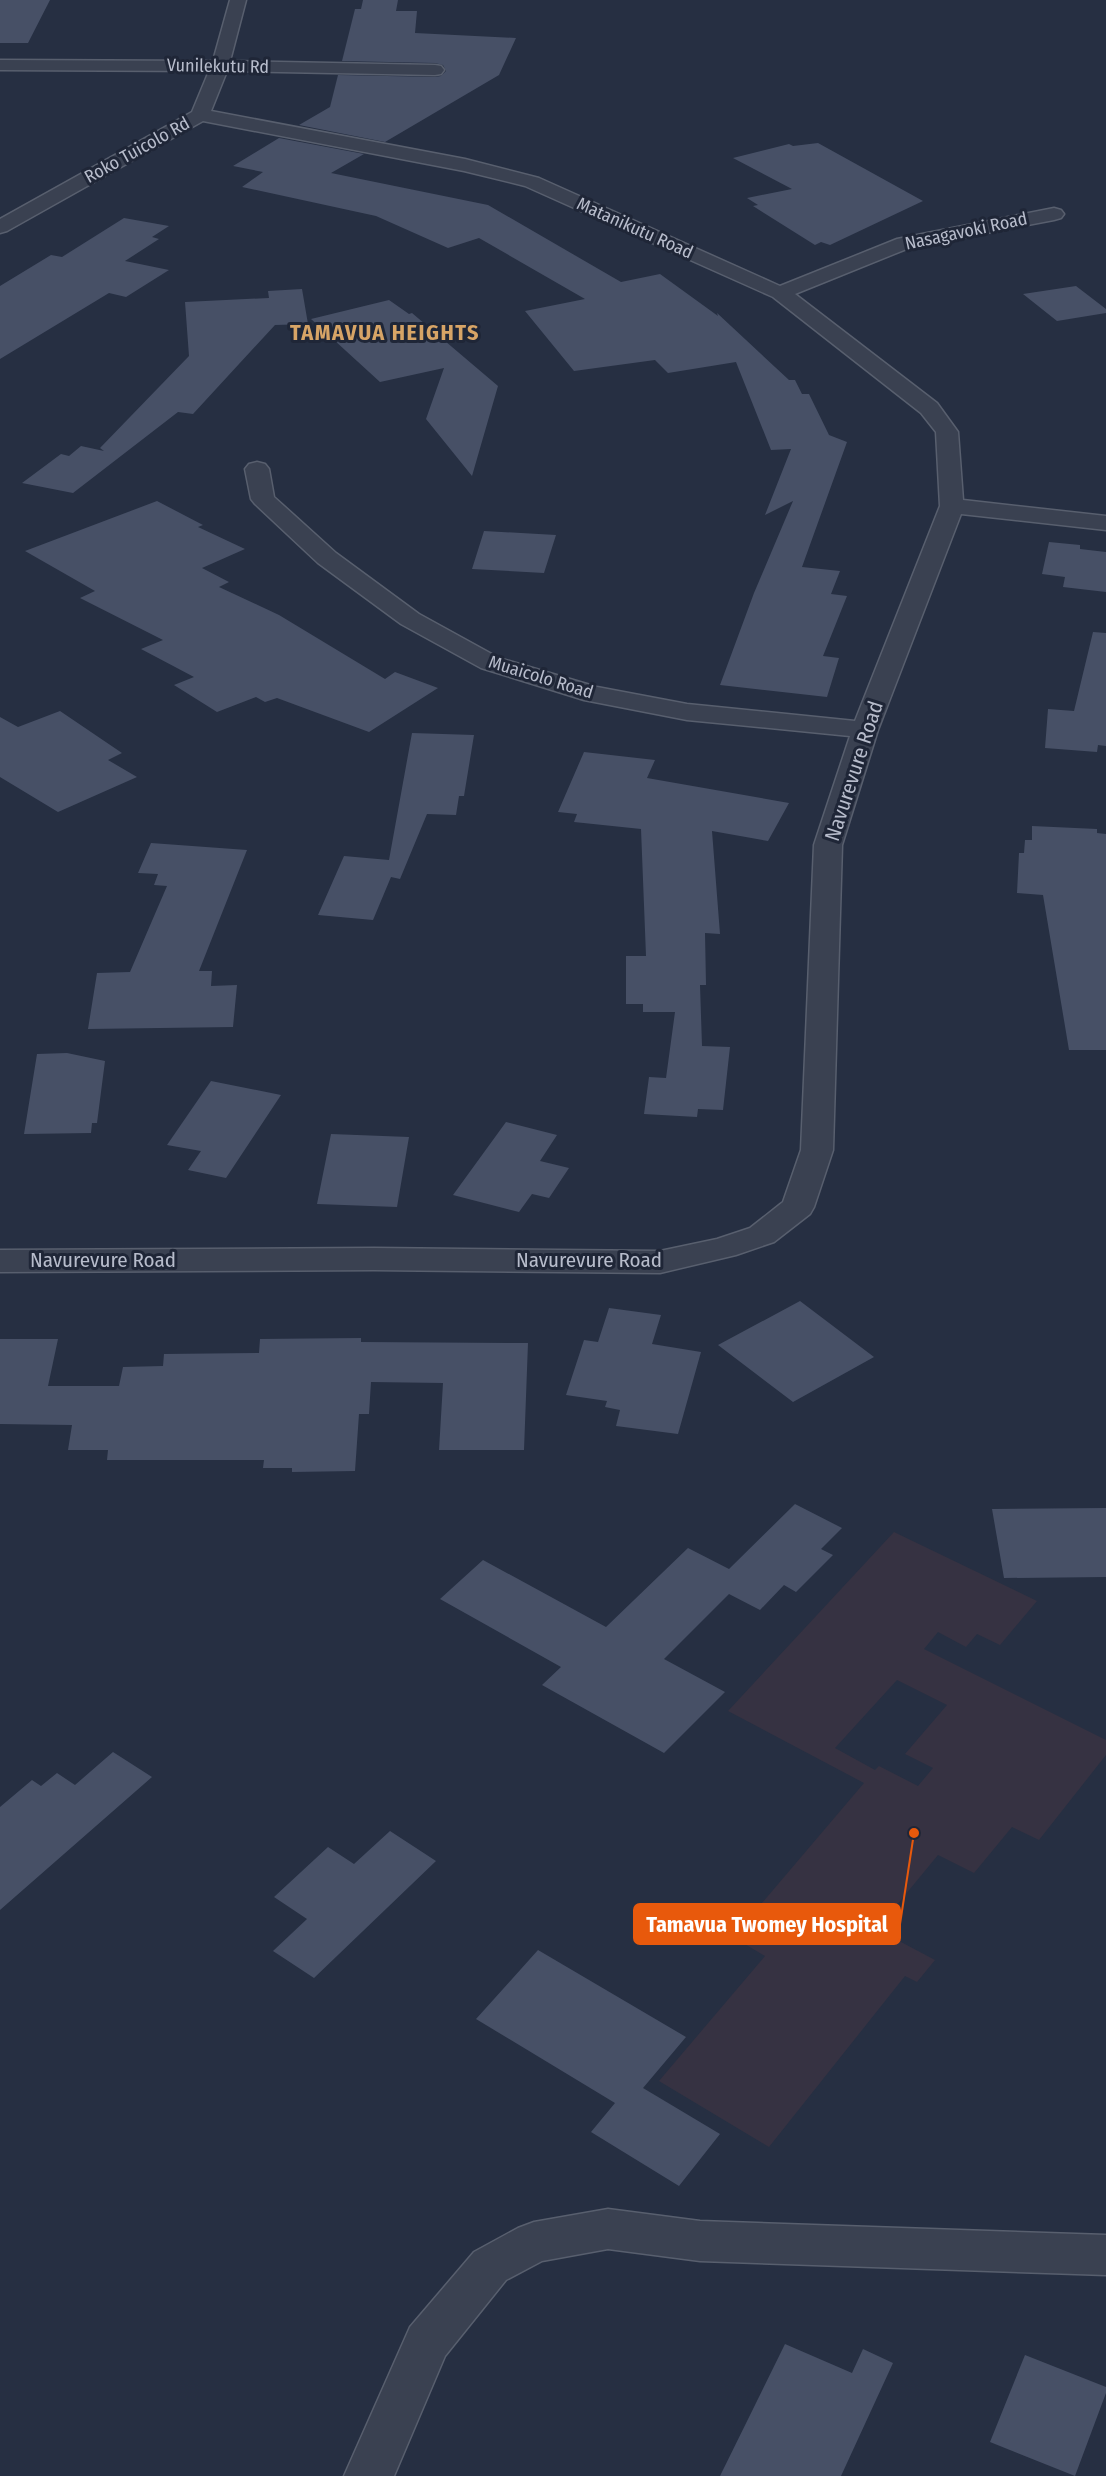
<svg xmlns="http://www.w3.org/2000/svg" width="1106" height="2476" viewBox="0 0 1106 2476" font-family="'Fira Sans Condensed',sans-serif">
<rect width="100%" height="100%" fill="#262f42"/>
<!-- medical -->
<path fill="#363242" fill-rule="evenodd" d="M894,1532L1037,1601L1000,1645L977,1634L966,1647L938,1632L924,1649L1106,1740V1755L1039,1840L1012,1827L974,1873L938,1855L868,1940L877,1945L886,1934L935,1960L917,1982L905,1976L769,2147L659,2081L765,1956L733,1937L864,1783L728,1711ZM897,1680L947,1705L905,1754L933,1768L918,1786L879,1766L875,1770L835,1748Z"/>
<!-- building -->
<path fill="#475066" d="M0,0H50L28,43H0Z
M363,0H398L396,11H417L415,33L516,38L499,75L385,142L299,125L330,107L338,75L435,77L441,76L446,71L443,65L435,63L342,61L355,9H361Z
M279,138L364,154L331,173L488,205L621,282L660,274L718,316L717,313L789,380H795L802,394H809L829,435L847,442L802,567L840,571L831,594L847,596L823,656L839,658L827,697L720,685L754,593L793,501L765,515L791,449L771,450L736,362L668,373L655,360L574,371L525,311L585,299L479,238L448,248L376,216L242,187L263,172L233,166Z
M818,143L923,201L830,245L821,242L815,245L753,206L758,205L747,198L792,189L733,158L789,144L793,146Z
M124,218L169,226L152,237L159,239L125,261L169,270L126,297L109,293L0,359V286L51,255L62,257Z
M1076,286L1106,309V313L1057,321L1023,294Z
M302,289L308,324L275,325L193,414L178,412L73,493L22,483L61,454L69,456L81,446L104,451L100,448L189,356L185,302L269,298L268,291Z
M389,300L409,314L412,313L498,386L472,476L426,419L444,368L380,382L311,319Z
M157,501L203,525L198,527L245,549L202,568L229,582L219,587L279,615L385,679L395,672L438,688L369,732L277,698L265,702L256,697L217,712L174,685L194,677L141,649L163,640L80,598L95,591L25,551Z
M484,531L556,535L544,573L472,569Z
M1049,542L1080,545V549L1106,552V592L1063,587L1065,577L1042,574Z
M1093,632L1106,633V746L1098,745L1097,752L1045,748L1048,709L1074,711Z
M60,711L122,753L108,760L137,777L58,812L0,777V717L18,727Z
M412,733L474,735L464,796H459L456,815L427,814L400,879L391,877L373,920L318,915L344,856L389,860Z
M584,752L655,760L647,778L789,803L768,841L712,831L720,934L705,933L706,985H700L702,1046L730,1047L723,1110L698,1109L697,1117L644,1114L649,1077L666,1078L675,1012H643V1004H626V956H646L641,829L574,822L577,814L558,812Z
M1032,826L1097,829V833L1106,834V1050H1069L1043,895L1017,893L1019,853H1024L1025,840H1032Z
M151,843L247,850L199,971H212L211,986L237,985L233,1027L88,1029L97,973L130,972L167,886L154,885L158,874L138,873Z
M67,1053L105,1061L97,1123H92L91,1133L24,1134L37,1054Z
M211,1081L281,1095L226,1178L188,1170L201,1151L167,1145Z
M506,1122L557,1135L540,1161L569,1168L549,1198L532,1194L519,1212L453,1195Z
M331,1134L409,1137L397,1207L317,1204Z
M800,1301L874,1357L793,1402L718,1345Z
M609,1308L661,1315L652,1344L701,1352L678,1434L616,1426L620,1410L605,1407L607,1401L566,1395L584,1340L598,1342Z
M361,1338V1342L528,1343L524,1450H439L443,1383L371,1382L369,1414H359L355,1471L292,1472V1468H263L264,1460H107L108,1450H68L72,1425L0,1424V1339H58L48,1386H119L123,1367L163,1366L164,1354L259,1353L260,1339Z
M795,1504L842,1528L821,1549L833,1555L796,1592L784,1585L760,1610L729,1594L664,1659L725,1692L664,1753L542,1685L561,1667L440,1599L483,1560L606,1627L688,1548L729,1569Z
M1106,1508V1577L1004,1578L992,1509Z
M113,1752L152,1777L0,1910V1807L32,1780L41,1786L57,1773L75,1785Z
M390,1831L436,1861L314,1978L273,1951L307,1919L274,1897L328,1847L354,1864Z
M538,1950L686,2037L643,2088L720,2134L679,2186L591,2132L615,2103L476,2019Z
M785,2344L852,2373L863,2349L893,2363L841,2476H720Z
M1025,2355L1106,2387V2393L1075,2476L990,2442Z"/>
<g fill="none" stroke-linecap="round" stroke-linejoin="round">
<!-- minor casing -->
<g stroke="#585f6e" stroke-width="3">
<path id="minor" d="M230,0H246L230,61L435,65L441,66L444,70L441,74L435,75L227,71L211,111L465,159L539,178L780,286L897,239L1054,208L1061,210L1064,214L1061,218L1054,220L909,248L795,294L937,403L958,432L963,500L1106,516V530L961,514L878,730L842,845L833,1150L814,1207L810,1214L774,1242L736,1255L660,1273L374,1270L0,1272V1250L374,1248L660,1251L717,1239L750,1228L783,1202L801,1150L814,845L850,736L687,720L584,700L481,668L401,624L318,563L255,504L251,499L245,469L249,464L257,462L265,464L269,469L274,497L336,553L419,614L499,658L597,687L687,704L855,721L940,506L936,432L921,413L773,297L525,186L464,171L203,121L7,231L0,233V219L192,112L209,71L0,70V60L213,61Z
M608,2209L700,2221L1106,2235V2275L700,2261L608,2249L542,2261L506,2280L445,2356L394,2476H344L410,2327L474,2252L518,2228L534,2222Z"/>
</g>
<!-- minor -->
<use href="#minor" fill="#3a4151" fill-rule="evenodd"/>
</g>
<g text-anchor="middle" stroke-width="6" stroke-linejoin="round" paint-order="stroke">
<!-- far-street labels -->
<g font-size="18" fill="#b7bccb" stroke="#1f2637">
<text transform="translate(218 66) rotate(1)" y="6">Vunilekutu Rd</text>
<text transform="translate(137 150) rotate(-29)" y="6">Roko Tuicolo Rd</text>
<text transform="translate(635 228) rotate(24)" y="6">Matanikutu Road</text>
<text transform="translate(966 231) rotate(-12)" y="6">Nasagavoki Road</text>
<text transform="translate(541 677) rotate(17)" y="6">Muaicolo Road</text>
</g>
<!-- street labels -->
<g font-size="21" fill="#b7bccb" stroke="#1f2637">
<text transform="translate(854 771) rotate(-72)" y="7">Navurevure Road</text>
<text x="103" y="1267">Navurevure Road</text>
<text x="589" y="1267">Navurevure Road</text>
</g>
<!-- far-district labels -->
<g font-size="22" font-weight="bold" letter-spacing="1.5" fill="#d7a466" stroke="#1f2637">
<text x="385" y="340">TAMAVUA HEIGHTS</text>
</g>
</g>
<!-- callouts -->
<path fill="none" stroke="#e8590c" stroke-width="2" d="M914 1833L900 1924"/>
<circle fill="#e8590c" stroke="#1f2637" stroke-width="2" cx="914" cy="1833" r="6"/>
<rect fill="#e8590c" stroke="#e8590c" stroke-width="2" x="634" y="1904" width="266" height="40" rx="6"/>
<g font-size="22" text-anchor="middle" font-weight="bold" fill="#fff">
<text x="767" y="1932">Tamavua Twomey Hospital</text>
</g>
</svg>
